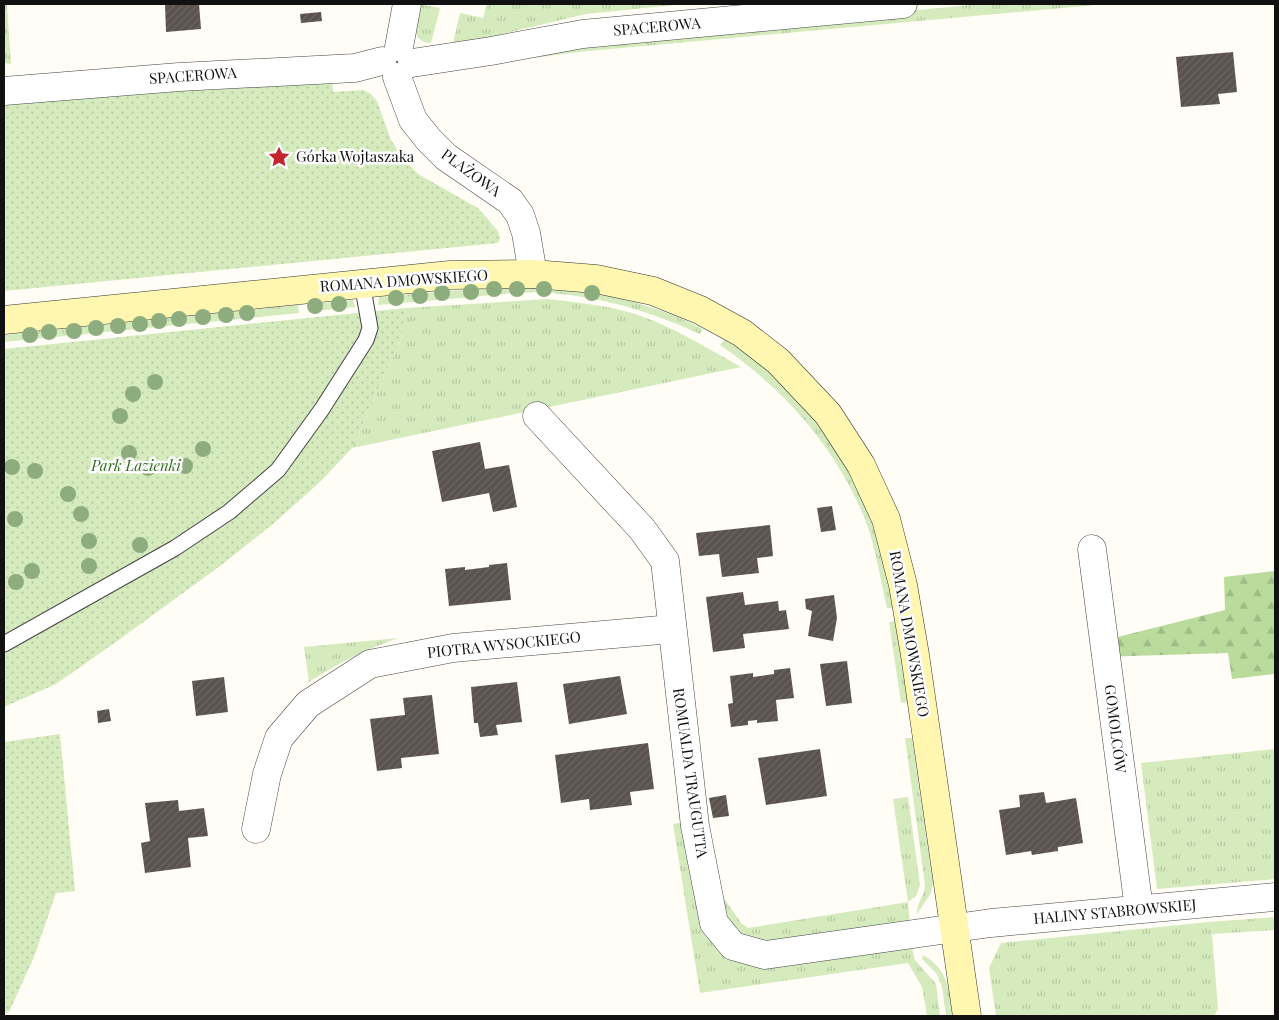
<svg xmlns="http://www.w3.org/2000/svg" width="1279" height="1020" viewBox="0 0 1279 1020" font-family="'Playfair Display',serif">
<defs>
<pattern id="grass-tufts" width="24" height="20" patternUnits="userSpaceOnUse" patternTransform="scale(1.25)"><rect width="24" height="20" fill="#d5ebbd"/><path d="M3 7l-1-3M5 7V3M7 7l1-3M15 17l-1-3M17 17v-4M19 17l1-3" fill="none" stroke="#b6c8a1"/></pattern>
<pattern id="forest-firs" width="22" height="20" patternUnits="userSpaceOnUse" patternTransform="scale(1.25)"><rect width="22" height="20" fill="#b9dc9c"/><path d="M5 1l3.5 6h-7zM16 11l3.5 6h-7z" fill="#9ebc85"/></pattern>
<pattern id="park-dots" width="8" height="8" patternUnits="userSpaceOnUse" patternTransform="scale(1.25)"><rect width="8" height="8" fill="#d5ebbd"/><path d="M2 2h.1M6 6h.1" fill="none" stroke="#b6c8a1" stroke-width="1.8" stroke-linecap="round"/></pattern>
<pattern id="building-hatch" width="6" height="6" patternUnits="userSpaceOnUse" patternTransform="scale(1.25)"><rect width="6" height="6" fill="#5a524d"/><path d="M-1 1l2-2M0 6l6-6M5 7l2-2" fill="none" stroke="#6d6662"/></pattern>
</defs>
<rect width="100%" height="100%" fill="#fffdf5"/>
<!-- grass -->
<path fill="url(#grass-tufts)" d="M4,4H7L11,64L4,63Z
M419,4L440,8L431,43C408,42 416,19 419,4Z
M487,4H685L586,14L477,40L453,43L460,13L483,18Z
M981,4H1107L578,52L435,71L583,42Z
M548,287L610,294L674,315L703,329L700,334C652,312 603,297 550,293C524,291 498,294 473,297C441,300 410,302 378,305L379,297L483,288Z
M548,299C582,303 617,306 649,319C681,332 711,350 741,367L352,448L401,339L406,308Z
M353,300L355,307L314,311L313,304Z
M298,305L299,313L4,342V335Z
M725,339C746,352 768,366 786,384C821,419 854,473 871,519C881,548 887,578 895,608H887C880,579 876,547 865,519C835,446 784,389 720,345Z
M897,621L909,702L901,703L889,622Z
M398,638C363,651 340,662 309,682L304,647Z
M905,738H912L933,883L931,893L917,914C916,903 925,896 925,885Z
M1275,749V879L1157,889L1141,763Z
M908,797L920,885L916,896L908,902L910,924L772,948L738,934L726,922L721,894L741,923L748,928L908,902L893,799Z
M683,822L703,928L716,948L729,955L912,948L915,960L936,984L940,1016H927L922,987L908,963L700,993L673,824Z
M1275,917V930L1212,934L1218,1009L1214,1016H996L989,968L1001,943L1209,922Z
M923,955C949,970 949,990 953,1016H946L942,987L937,974L922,959Z"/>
<!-- forest -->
<path fill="url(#forest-firs)" d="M1275,571V674L1232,679L1228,653L1099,657L1098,642L1225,610L1224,577Z"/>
<!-- park -->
<path fill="url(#park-dots)" d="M332,79L333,92L363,90L371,94L377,101L391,140L403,158L418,174L478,208L498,231L500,239L498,243L4,291V100Z
M406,308L401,339L352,448L321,481L273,524L220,566L120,639L56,684L4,707V349Z
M60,734L75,891L56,893L34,957L9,1012L4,1013V742Z"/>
<!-- building -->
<path fill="url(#building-hatch)" d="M165,4H199L201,29L166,32Z
M321,12L322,21L301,23L300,14Z
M1233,52L1237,92L1218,94L1220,104L1181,107L1176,57Z
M480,442L485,469L509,465L517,507L493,512L489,493L442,502L432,451Z
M832,506L836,530L821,532L817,508Z
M770,525L773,556L757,558L759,573L722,577L719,554L699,556L696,533Z
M507,563L511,600L449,606L445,569L465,567V570L489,567V565Z
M743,592L745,605L778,601L779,611L786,610L789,629L743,634L745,648L713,652L706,597Z
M834,595L837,618L833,641L808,636L812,611L806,609L805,599Z
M847,661L852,703L826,706L820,664Z
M790,668L794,698L776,700L778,721L757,723V720L748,721V725L731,727L728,704L733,703L730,676L753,673V677L774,674V670Z
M620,676L627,714L569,724L563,684Z
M224,677L228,712L196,716L192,681Z
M517,682L522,722L496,725L498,735L480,737L478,723H474L471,687Z
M432,695L439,754L401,758L402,768L377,771L370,719L405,715L403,698Z
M109,709L111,721L98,723L97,711Z
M648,743L654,789L630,792L632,805L590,810L589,799L561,803L555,755Z
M820,749L827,796L766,805L758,758Z
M1044,792L1046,803L1076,798L1083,843L1058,847V851L1032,855L1031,851L1006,855L999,810L1020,807L1019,795Z
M726,795L729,816L713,818L709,798Z
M178,800L179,811L204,808L208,836L188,838L191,867L145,873L141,843L150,841L145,803Z"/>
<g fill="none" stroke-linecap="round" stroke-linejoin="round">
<!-- lane casing -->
<g stroke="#444" stroke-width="17">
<path id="lane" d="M4,644L175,548L229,512L278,470L322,409L366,340L370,328L362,283"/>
</g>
<!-- street casing -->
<g stroke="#444" stroke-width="29">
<path id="street" d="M399,47L407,4
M412,63L491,51L583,34L903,4
M397,77L413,120L429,140L446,157L510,201L520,215L526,233L533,274
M4,91L179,77L355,68L382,61
M537,416L642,529L665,561L695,826L714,923L733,946L765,955L991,923L1275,897
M1092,549L1139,909
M256,829L267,774L279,738L308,704L370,664L453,648L672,629"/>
</g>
<!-- secondary casing -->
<g stroke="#333" stroke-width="29">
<path id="secondary" d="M4,320L450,275L533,274L596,279L653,291L700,310L742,333L778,361L828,414L861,465L886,519L903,585L915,655L967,1016"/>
</g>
<!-- lane -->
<use href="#lane" stroke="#fff" stroke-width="15"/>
<!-- street -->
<use href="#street" stroke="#fff" stroke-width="28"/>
<!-- secondary -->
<use href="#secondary" stroke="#fff6b0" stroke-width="28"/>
</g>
<!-- trees -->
<g fill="#8dad7f">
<circle cx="494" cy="289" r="8"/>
<circle cx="517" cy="289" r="8"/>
<circle cx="544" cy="289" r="8"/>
<circle cx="471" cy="292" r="8"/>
<circle cx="442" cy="293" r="8"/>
<circle cx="592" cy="293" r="8"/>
<circle cx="420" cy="296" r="8"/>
<circle cx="396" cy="298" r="8"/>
<circle cx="339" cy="304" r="8"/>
<circle cx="315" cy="306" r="8"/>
<circle cx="247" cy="313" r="8"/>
<circle cx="226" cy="315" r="8"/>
<circle cx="203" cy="317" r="8"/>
<circle cx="179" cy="319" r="8"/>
<circle cx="159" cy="321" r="8"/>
<circle cx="140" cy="324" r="8"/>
<circle cx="118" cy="326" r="8"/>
<circle cx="96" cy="328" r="8"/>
<circle cx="74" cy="331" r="8"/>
<circle cx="49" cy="332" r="8"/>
<circle cx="30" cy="335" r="8"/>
<circle cx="155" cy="382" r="8"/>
<circle cx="133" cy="394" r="8"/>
<circle cx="120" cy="416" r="8"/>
<circle cx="203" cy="449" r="8"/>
<circle cx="129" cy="453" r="8"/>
<circle cx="185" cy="466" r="8"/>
<circle cx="12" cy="467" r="8"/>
<circle cx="148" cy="468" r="8"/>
<circle cx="35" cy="471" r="8"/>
<circle cx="68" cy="494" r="8"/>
<circle cx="81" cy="514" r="8"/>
<circle cx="15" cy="519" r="8"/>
<circle cx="89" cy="541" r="8"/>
<circle cx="140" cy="545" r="8"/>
<circle cx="89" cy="566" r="8"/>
<circle cx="32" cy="571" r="8"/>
<circle cx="16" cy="582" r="8"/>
</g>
<!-- icons -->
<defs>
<g id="sight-bare" transform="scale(1.725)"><path d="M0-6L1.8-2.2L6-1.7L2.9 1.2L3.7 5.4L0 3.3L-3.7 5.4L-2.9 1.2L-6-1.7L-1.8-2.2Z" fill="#c4262e" stroke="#fff" stroke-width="2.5" paint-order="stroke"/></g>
</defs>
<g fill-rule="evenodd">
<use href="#sight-bare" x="279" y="157"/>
</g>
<g text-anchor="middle" stroke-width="5" stroke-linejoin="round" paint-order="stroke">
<!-- street labels -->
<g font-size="15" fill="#111" stroke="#fff">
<text transform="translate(657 27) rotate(-5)" y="5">SPACEROWA</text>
<text transform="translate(193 76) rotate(-4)" y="5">SPACEROWA</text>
<text transform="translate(471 173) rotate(36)" y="5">PLAŻOWA</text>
<text transform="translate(404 281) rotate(-4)" y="5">ROMANA DMOWSKIEGO</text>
<text transform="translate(909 634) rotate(80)" y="5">ROMANA DMOWSKIEGO</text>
<text transform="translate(504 645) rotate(-6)" y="5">PIOTRA WYSOCKIEGO</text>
<text transform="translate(1115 729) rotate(83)" y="5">GOMOLCÓW</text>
<text transform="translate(690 773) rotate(82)" y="5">ROMUALDA TRAUGUTTA</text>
<text transform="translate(1115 912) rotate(-5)" y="5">HALINY STABROWSKIEJ</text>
</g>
<!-- poi labels -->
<g font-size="15" fill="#111" stroke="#fff" text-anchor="start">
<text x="296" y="162">Górka Wojtaszaka</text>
</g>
<!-- park labels -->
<g font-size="15" font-style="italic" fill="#2f6b1f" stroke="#fff">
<text x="136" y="471">Park Łazienki</text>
</g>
</g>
<!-- border -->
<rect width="1279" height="1020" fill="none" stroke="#111111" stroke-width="10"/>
</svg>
